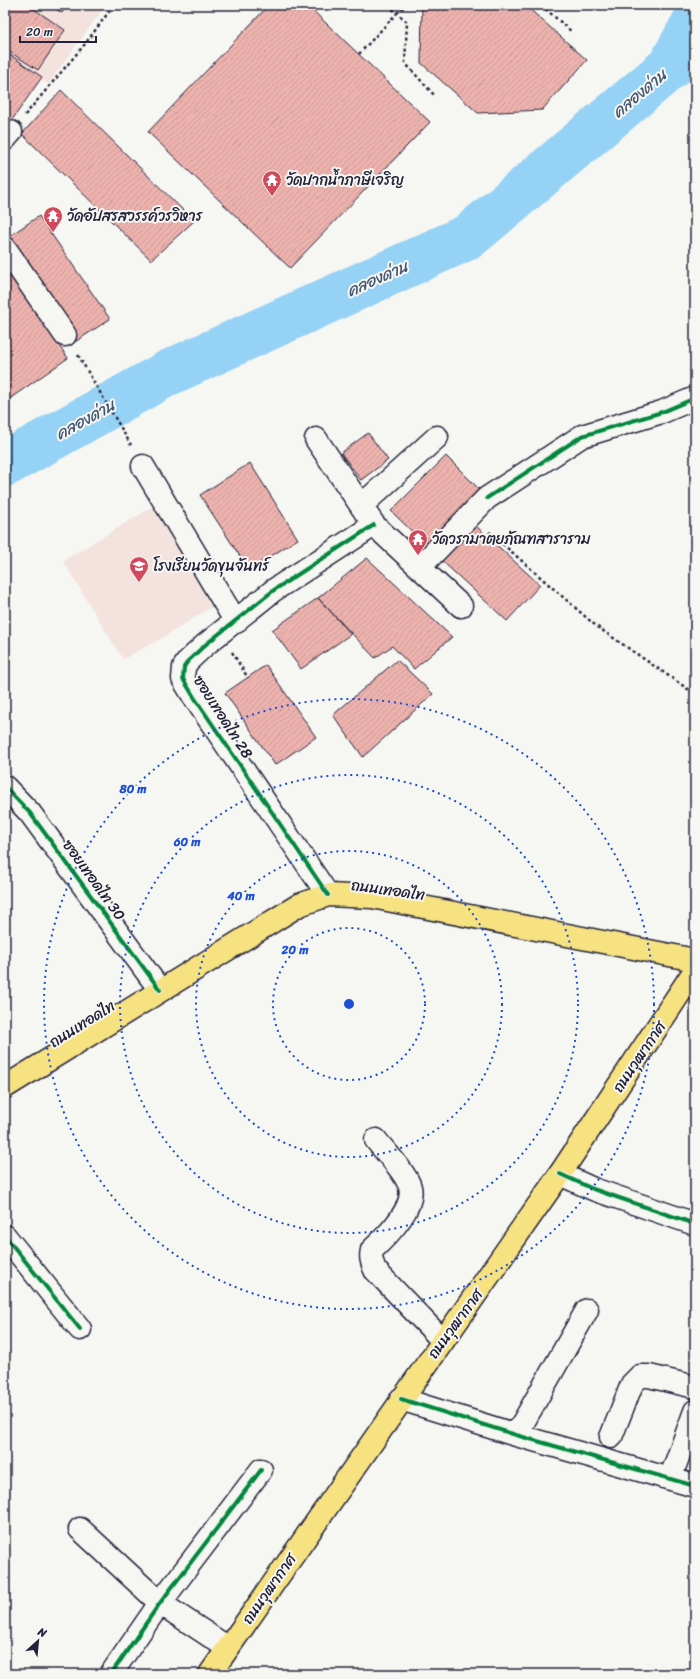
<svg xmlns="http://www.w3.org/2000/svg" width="700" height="1679" viewBox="0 0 700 1679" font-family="Sriracha,'Playpen Sans Thai',sans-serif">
<defs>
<pattern id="building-hatch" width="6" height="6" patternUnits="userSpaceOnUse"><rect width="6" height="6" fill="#edb2ae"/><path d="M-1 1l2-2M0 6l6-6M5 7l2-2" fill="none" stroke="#cb9997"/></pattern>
</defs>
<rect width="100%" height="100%" fill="#f6f6f2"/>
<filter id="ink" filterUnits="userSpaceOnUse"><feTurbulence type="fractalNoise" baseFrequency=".025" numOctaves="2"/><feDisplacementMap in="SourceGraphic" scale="8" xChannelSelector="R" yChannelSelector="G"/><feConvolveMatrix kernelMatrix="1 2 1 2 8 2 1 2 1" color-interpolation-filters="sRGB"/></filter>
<g filter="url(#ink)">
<!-- built -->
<path fill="#f3e2de" d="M5,5H106L48,84L5,56Z
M157,504L215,605L162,638L123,659L63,561Z"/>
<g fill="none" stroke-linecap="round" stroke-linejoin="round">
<!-- river -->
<path stroke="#95d2f5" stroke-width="46" d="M5,464L168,373L468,237L670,67L695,22"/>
</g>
<!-- building -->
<path fill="url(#building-hatch)" stroke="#22223b" d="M5,5H28L65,30L38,70L5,49Z
M50,5H67L62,13Z
M269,5H307L430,122L290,268L148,132Z
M422,5H525L587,60L542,110L478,113L421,63Z
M6,52L42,77L5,130V53Z
M61,90L194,221L151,260L22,134Z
M39,216L110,319L75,342L5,239Z
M5,269L68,358L5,402Z
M368,433L388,460L361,480L341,453Z
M446,456L481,491L426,545L391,511Z
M250,463L298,539L249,570L200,495Z
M475,525L540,585L507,621L442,561Z
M367,558L452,637L414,669L392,646L375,658L318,598Z
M318,598L351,634L301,669L272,630Z
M397,660L433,694L363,757L333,715Z
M266,665L316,737L275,765L225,693Z"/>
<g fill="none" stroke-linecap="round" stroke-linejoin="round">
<!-- minor casing -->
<g stroke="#22223b" stroke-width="25">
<path id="minor" d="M5,139L11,132
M5,248L65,335
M316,439L374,525L461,606
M143,466L236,622
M361,506L437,437
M420,567L487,498L582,436L662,412L695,398
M5,787L30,813L160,990
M328,895L194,697L183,679L184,667L188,661L205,645L274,590L374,525
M376,1140C386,1153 401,1167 408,1182C420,1204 387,1236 372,1250C370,1258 372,1262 375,1270L443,1341
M560,1174L593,1189L695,1224
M5,1236L80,1329
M401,1399L516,1435L695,1486
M516,1435L587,1310
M611,1437L632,1384L640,1376H649L695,1387
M670,1479L695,1411
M80,1529L160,1603L228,1648
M111,1674L160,1603L261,1470"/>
</g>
<!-- major casing -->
<g stroke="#22223b" stroke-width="25">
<path id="major" d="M5,1087L299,905L328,895L372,897L695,960
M210,1674L560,1174L695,970"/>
</g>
<!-- path -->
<path stroke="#22223b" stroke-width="2.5" stroke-dasharray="3 3" stroke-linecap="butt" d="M388,5L397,13L406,5
M541,5L572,32
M359,54L397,13L407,22L405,63L435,96
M25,115L85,44L114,5
M78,355L131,445
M489,532L596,626L695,694
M232,652L248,678"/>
<!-- minor -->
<use href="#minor" stroke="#f6f6f2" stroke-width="22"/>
<!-- major -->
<use href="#major" stroke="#f7e281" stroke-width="22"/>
<!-- cycleway casing -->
<g stroke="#f6f6f2" stroke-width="6">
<path id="cycleway" d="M487,498L582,436L662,412L695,398
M5,787L30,813L160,990
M328,895L194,697L183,679L184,667L188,661L205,645L274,590L374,525
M560,1174L593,1189L695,1224
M5,1236L80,1329
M401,1399L516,1435L695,1486
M111,1674L160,1603L261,1470"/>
</g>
<!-- cycleway -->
<use href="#cycleway" stroke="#00873e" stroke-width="4"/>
</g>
</g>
<!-- distance rings -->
<g fill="none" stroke="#1d4ed8" stroke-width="2" stroke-dasharray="2 4">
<circle cx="349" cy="1004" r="76"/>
<circle cx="349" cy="1004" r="153"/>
<circle cx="349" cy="1004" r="229"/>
<circle cx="349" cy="1004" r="305"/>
</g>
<!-- icons -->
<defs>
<g id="temple-pin" transform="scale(1)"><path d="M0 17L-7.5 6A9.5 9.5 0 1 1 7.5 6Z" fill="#d1495b" stroke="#f6f6f2"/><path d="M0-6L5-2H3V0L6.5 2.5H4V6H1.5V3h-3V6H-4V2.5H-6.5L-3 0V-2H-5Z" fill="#fff"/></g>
<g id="school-pin" transform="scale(1)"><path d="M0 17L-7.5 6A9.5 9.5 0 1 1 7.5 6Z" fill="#d1495b" stroke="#f6f6f2"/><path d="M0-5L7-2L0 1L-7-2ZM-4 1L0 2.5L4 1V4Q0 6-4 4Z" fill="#fff"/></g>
</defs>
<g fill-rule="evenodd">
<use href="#temple-pin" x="272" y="180"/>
<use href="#temple-pin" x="53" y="216"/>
<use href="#temple-pin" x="418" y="539"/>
<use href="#school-pin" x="139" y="566"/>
</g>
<g text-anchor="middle" stroke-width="4" stroke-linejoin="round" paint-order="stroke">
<!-- poi labels -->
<g font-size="15" fill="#22223b" stroke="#f6f6f2" text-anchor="start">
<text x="286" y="185">วัดปากน้ำภาษีเจริญ</text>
<text x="67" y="221">วัดอัปสรสวรรค์วรวิหาร</text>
<text x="432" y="544">วัดวรามาตยภัณฑสาราราม</text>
<text x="153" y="571">โรงเรียนวัดขุนจันทร์</text>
</g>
<!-- street labels -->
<g font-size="15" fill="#22223b" stroke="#f6f6f2">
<text transform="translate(223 717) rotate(57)" y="5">ซอยเทอดไท 28</text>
<text transform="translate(94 880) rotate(54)" y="5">ซอยเทอดไท 30</text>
<text transform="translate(388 890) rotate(8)" y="5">ถนนเทอดไท</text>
<text transform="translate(82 1024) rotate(-32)" y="5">ถนนเทอดไท</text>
<text transform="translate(639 1057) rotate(-56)" y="5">ถนนวุฒากาศ</text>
<text transform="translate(455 1324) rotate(-54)" y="5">ถนนวุฒากาศ</text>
<text transform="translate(269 1589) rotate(-55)" y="5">ถนนวุฒากาศ</text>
</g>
<!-- water labels -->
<g font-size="16" font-style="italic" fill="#445773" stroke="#f6f6f2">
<text transform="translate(639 93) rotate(-40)" y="6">คลองด่าน</text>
<text transform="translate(377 278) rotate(-24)" y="6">คลองด่าน</text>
<text transform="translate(85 419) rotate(-29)" y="6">คลองด่าน</text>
</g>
</g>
<circle cx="349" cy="1004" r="6" fill="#1d4ed8" stroke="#f6f6f2" stroke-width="2"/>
<g font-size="12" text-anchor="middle" font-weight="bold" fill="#1d4ed8" stroke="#f6f6f2" stroke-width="4" stroke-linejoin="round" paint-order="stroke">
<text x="133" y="793">80 m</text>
<text x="187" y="846">60 m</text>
<text x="241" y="900">40 m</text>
<text x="295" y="954">20 m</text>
</g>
<!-- margin -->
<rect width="700" height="1679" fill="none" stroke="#f6f6f2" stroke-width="20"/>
<rect x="10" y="10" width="680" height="1659" fill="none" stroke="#22223b" stroke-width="1.5" filter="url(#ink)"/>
<!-- north arrow -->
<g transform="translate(38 1641) rotate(27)" stroke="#f6f6f2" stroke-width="3" paint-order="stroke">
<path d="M0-3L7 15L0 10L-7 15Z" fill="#22223b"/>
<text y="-6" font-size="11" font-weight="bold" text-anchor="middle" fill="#22223b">N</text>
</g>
<!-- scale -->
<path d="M20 36v6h76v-6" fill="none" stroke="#22223b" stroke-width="2"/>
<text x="26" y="36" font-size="12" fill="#22223b" stroke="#f6f6f2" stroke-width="3" paint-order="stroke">20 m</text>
</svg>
